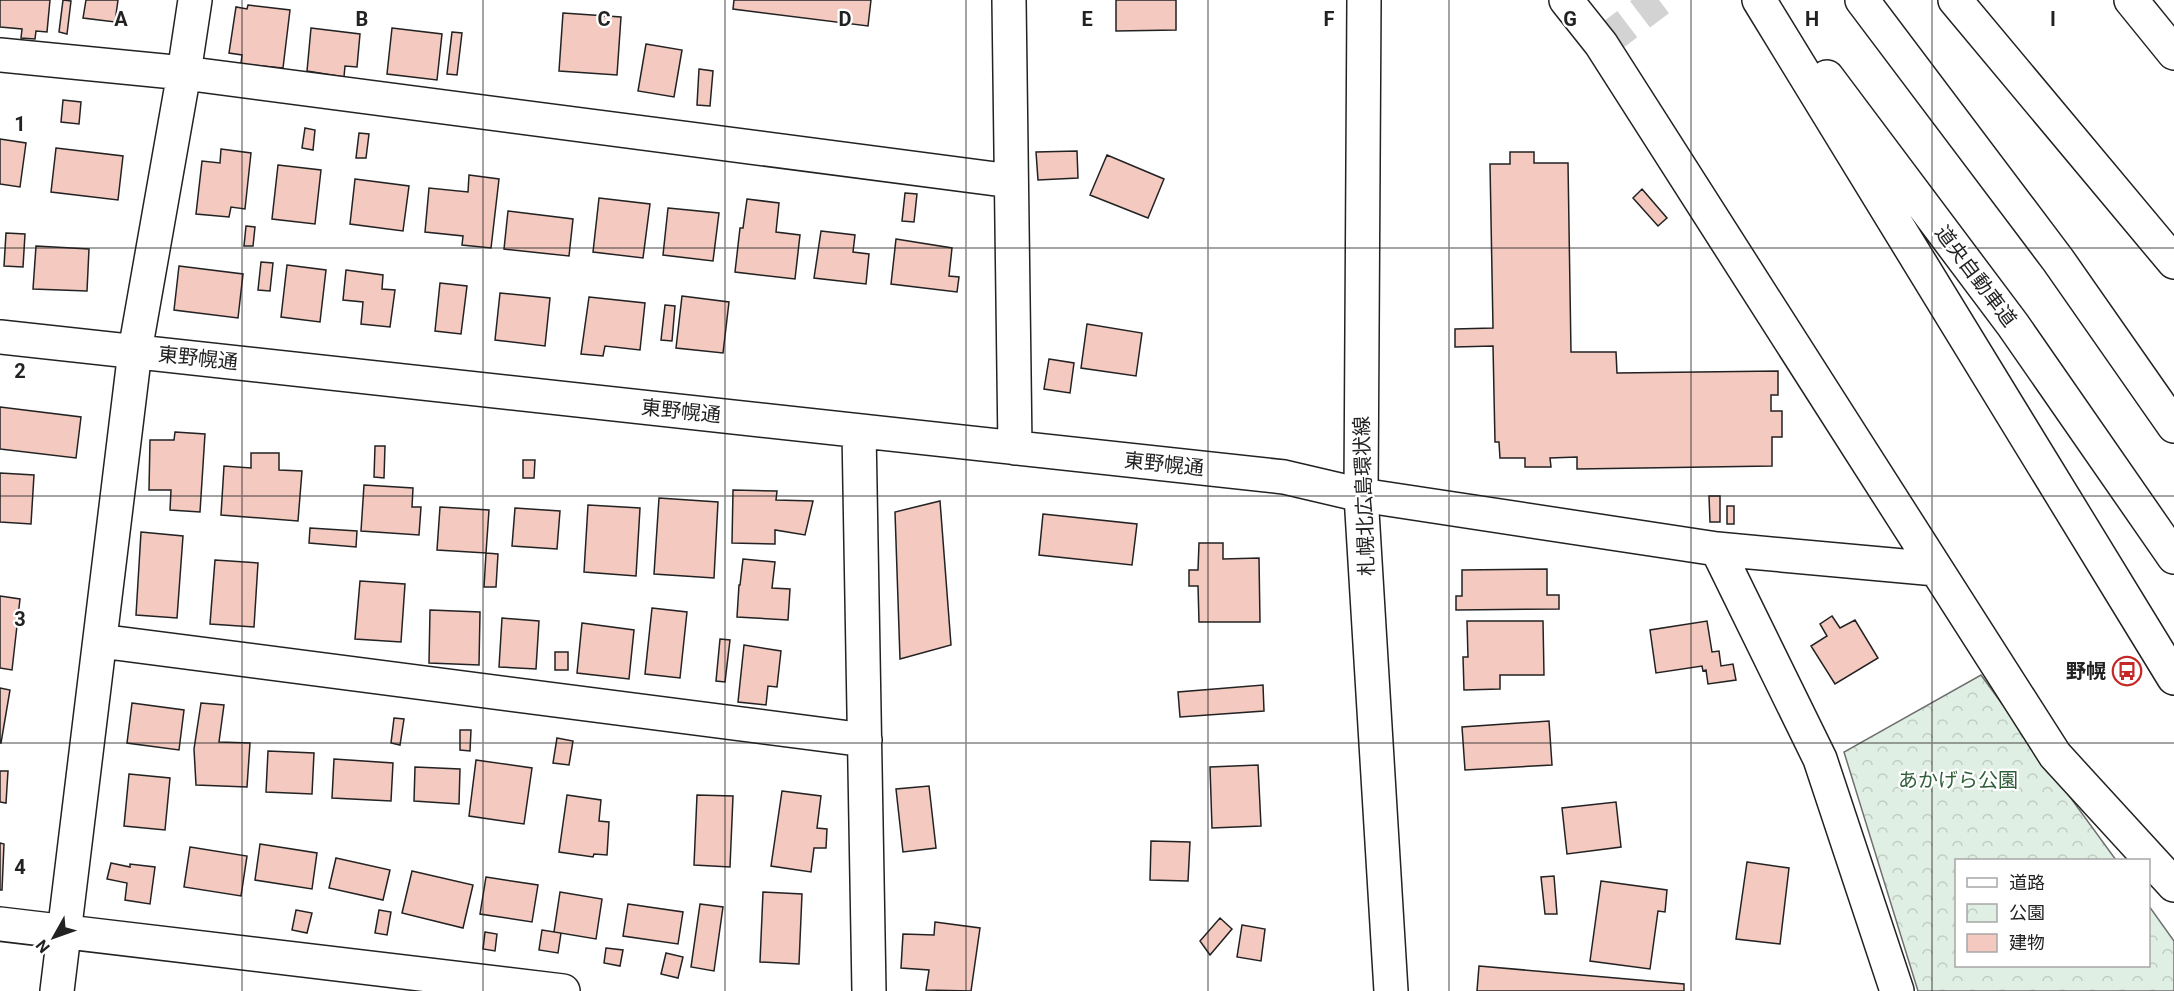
<svg xmlns="http://www.w3.org/2000/svg" width="2174" height="991" viewBox="0 0 2174 991" font-family="Roboto,'Noto Sans JP',sans-serif">
<defs>
<pattern id="park-crowns" width="20" height="18" patternUnits="userSpaceOnUse" patternTransform="scale(1.5)"><rect width="20" height="18" fill="#e0efe3"/><path d="M2 6a3 3 0 1 1 6 0M12 15a3 3 0 1 1 6 0" fill="none" stroke="#c0cdc2"/></pattern>
</defs>
<rect width="100%" height="100%" fill="#fff"/>
<!-- park -->
<path fill="url(#park-crowns)" stroke="#6f6f6f" stroke-width="1.5" d="M1981,675L2116,860H1956V966H2148L2149,906L2174,941V991H1918L1844,752Z"/>
<!-- building -->
<path fill="#f3c9c0" stroke="#222" stroke-width="1.5" d="M0,0H50L47,32L36,31L35,39L21,38L22,29L0,27Z
M63,0L71,1L67,34L59,32Z
M86,0H118L115,22L83,18Z
M734,0H871L868,26L733,9Z
M1116,0H1176V30L1116,31Z
M248,5L290,10L283,68L241,64L242,55L229,53L236,7L247,9Z
M563,13L621,17L617,75L559,71Z
M311,28L360,34L357,67L345,66L344,77L307,71Z
M392,28L442,34L437,80L387,74Z
M452,32L462,33L457,75L447,74Z
M646,44L682,50L674,97L638,91Z
M699,69L713,71L710,106L697,105Z
M63,100L81,102L79,124L61,122Z
M305,128L315,130L313,150L302,148Z
M359,133L369,134L366,158H356Z
M0,139L26,143L20,187L0,184Z
M56,148L123,156L118,200L51,192Z
M221,149L251,153L245,209L231,207L229,217L196,214L202,161L220,163Z
M1077,151L1078,178L1038,180L1036,152Z
M1510,152H1534V163H1568L1571,352H1616L1617,373L1778,371V395H1771V411H1782V437H1772V466L1577,469V457L1550,458L1551,467H1525V458H1500L1499,442H1495L1493,346L1455,347V329L1493,328L1490,164H1510Z
M1107,155L1164,179L1148,218L1090,195Z
M278,165L321,170L315,224L272,219Z
M469,175L499,179L491,248L462,245L463,236L425,232L429,188L468,192Z
M355,179L409,186L403,231L350,224Z
M1642,189L1667,218L1658,226L1633,198Z
M905,193L917,194L914,222L902,221Z
M599,198L650,204L643,258L593,252Z
M747,199L779,203L776,232L800,235L795,279L735,272L740,228H743Z
M668,208L719,213L713,261L663,255Z
M508,211L573,219L569,256L504,249Z
M246,226L255,227L253,246H244Z
M821,231L855,235L853,252L869,254L866,284L814,278Z
M6,233L25,234L23,267L4,266Z
M896,239L952,248L949,276L959,277L957,292L891,284Z
M36,246L89,249L87,291L33,289Z
M261,262L273,263L270,291L258,290Z
M287,265L326,270L320,322L281,317Z
M179,266L243,274L238,318L174,310Z
M346,270L383,275L382,289L395,290L390,327L361,324L363,302L343,300Z
M440,283L467,286L461,334L435,331Z
M500,293L550,298L545,346L495,340Z
M682,296L729,302L723,353L676,348Z
M589,297L645,303L640,350L605,346L603,356L581,354Z
M665,305L675,306L672,341L661,340Z
M1087,324L1142,333L1136,376L1081,368Z
M1049,359L1074,363L1070,393L1044,389Z
M0,407L81,417L76,458L0,449Z
M175,432L205,434L200,512L170,510L171,490H149L150,440H174Z
M375,446H385L384,478L374,477Z
M251,453H279V470L302,471L298,521L221,515L224,466L251,468Z
M523,460H535L534,478H523Z
M0,473L34,475L31,524L0,522Z
M364,485L413,488L412,507H421L419,535L361,531Z
M733,490L777,491L776,500L813,501L805,535L775,530V544L732,543Z
M1709,496H1720V522H1710Z
M659,498L718,502L714,578L654,574Z
M940,501L951,645L900,659L895,512Z
M588,505L640,508L636,576L584,572Z
M1727,506H1734V524H1727Z
M440,507L489,510L486,553L437,550Z
M515,508L560,511L557,549L512,546Z
M1043,514L1137,524L1132,565L1039,555Z
M310,528L357,531L356,547L309,543Z
M141,532L183,536L177,618L136,615Z
M1199,543H1223V559L1259,558L1260,622H1199L1198,586H1189V570H1198Z
M486,553L498,554L496,587H484Z
M743,559L775,562L772,588L790,589L788,620L737,617L739,585H740Z
M215,560L258,563L254,627L210,624Z
M1547,569V595H1559V609L1456,610V596H1462V570Z
M360,581L405,584L401,642L355,639Z
M0,596L20,599L12,670L0,668Z
M652,608L687,612L680,678L645,674Z
M430,610L480,612L479,665L429,663Z
M1832,616L1840,628L1855,620L1878,658L1835,684L1811,646L1827,636L1820,624Z
M502,618L539,621L536,669L499,667Z
M1467,621H1543L1544,675H1500V689L1464,690L1463,657H1468Z
M1707,621L1712,652L1719,651L1721,666L1733,664L1736,680L1708,684L1706,670L1703,671L1702,666L1656,673L1650,630Z
M582,623L634,630L629,679L577,673Z
M720,639L730,640L725,682L716,681Z
M744,645L781,651L777,687L768,686L766,705L738,702Z
M555,652H568V670H555Z
M1263,685L1264,711L1180,717L1178,692Z
M0,688L10,690L1,743H0Z
M132,703L184,710L179,750L127,743Z
M201,703L224,705L219,742L250,743L247,787L196,785L194,749Z
M394,718L404,719L400,745L391,743Z
M1549,721L1552,765L1465,770L1462,727Z
M460,730H471L470,751L460,750Z
M557,738L573,741L569,765L553,763Z
M268,751L314,753L312,794L266,792Z
M334,759L393,763L391,801L332,798Z
M476,760L532,768L524,824L469,816Z
M1258,765L1261,826L1212,828L1210,767Z
M415,767L460,769L459,804L414,801Z
M0,771H8L6,803L0,802Z
M129,774L170,778L165,830L124,826Z
M929,786L936,848L903,852L896,789Z
M782,791L821,796L817,828L827,829L826,848H814L811,872L771,866Z
M567,795L601,800L599,821L609,822L607,855L594,854L593,857L559,852Z
M697,795L733,796L730,867L694,865Z
M1616,802L1621,847L1567,854L1562,808Z
M1151,841L1190,842L1188,881L1150,880Z
M0,843L4,844L2,890H0Z
M260,844L317,853L312,889L255,880Z
M190,847L247,856L241,896L184,887Z
M336,858L390,870L383,900L329,888Z
M1747,862L1789,868L1780,944L1736,939Z
M111,863L130,867V864L155,867L150,904L125,900L127,883L107,879Z
M412,871L473,885L463,928L402,913Z
M1554,876L1557,914H1545L1541,877Z
M486,877L538,885L532,922L480,914Z
M1601,881L1667,890L1665,912L1658,911L1650,969L1590,961Z
M560,892L602,899L596,939L554,932Z
M763,892L802,894L799,964L760,962Z
M628,904L683,912L678,944L623,936Z
M700,904L723,907L714,971L691,967Z
M296,910L312,913L307,933L292,930Z
M379,910L391,912L387,935L375,933Z
M1220,918L1232,929L1210,955L1200,941Z
M935,922L980,928L971,991L926,990L929,970L901,968L903,934L934,935Z
M1242,925L1265,929L1261,961L1237,957Z
M542,930L561,933L558,953L539,950Z
M485,932L497,934L495,951L483,949Z
M606,948L623,950L620,966L604,963Z
M666,953L683,957L678,978L661,974Z
M1479,966L1684,984V991H1477Z"/>
<g fill="none" stroke-linecap="round" stroke-linejoin="round">
<!-- minor-tunnel -->
<path stroke="#d3d3d3" stroke-width="33" stroke-dasharray="33 16" stroke-linecap="butt" d="M1601,44L1659,0"/>
<!-- minor casing -->
<g stroke="#222" stroke-width="36">
<path id="minor" d="M1009,0L1015,448
M1566,0L1601,44L2055,755L2174,885
M2131,0L2174,53
M0,55L184,73L1011,181
M0,337L1284,477L1361,495L1717,549L1936,569
M859,431L869,991
M1717,549L1820,759L1897,991
M100,641L865,740
M0,924L563,991
M57,991L135,351L184,73L195,0"/>
</g>
<!-- major casing -->
<g stroke="#222" stroke-width="36">
<path id="major" d="M1364,0L1361,495L1391,991"/>
</g>
<!-- highway casing -->
<g stroke="#222" stroke-width="36">
<path id="highway" d="M1759,0L2174,678
M1862,0L2058,260L2174,426
M1955,0L2174,262
M1827,77L2013,325L2174,557"/>
</g>
<!-- minor -->
<use href="#minor" stroke="#fff" stroke-width="33"/>
<!-- major -->
<use href="#major" stroke="#fff" stroke-width="33"/>
<!-- highway -->
<use href="#highway" stroke="#fff" stroke-width="33"/>
</g>
<!-- grid -->
<path fill="none" stroke="#222" stroke-width="1.5" stroke-opacity="0.55" d="M242,0V991M483,0V991M725,0V991M966,0V991M1208,0V991M1449,0V991M1691,0V991M1932,0V991M0,248H2174M0,496H2174M0,743H2174"/>
<!-- icons -->
<defs>
<g id="bus-ring" transform="scale(1.5)"><circle r="9.5" fill="#fff" stroke="#c62828" stroke-width="1.5"/><path d="M-5-6H5V4H4V6H2V4H-2V6H-4V4H-5ZM-3.5-4V0h7V-4ZM-3.5 1.2v1.5H-2V1.2ZM2 1.2v1.5H3.5V1.2Z" fill="#c62828"/></g>
</defs>
<g fill-rule="evenodd">
<use href="#bus-ring" x="2127" y="671"/>
</g>
<g text-anchor="middle" stroke-width="4.5" stroke-linejoin="round" paint-order="stroke">
<!-- street labels -->
<g font-size="20" fill="#222" stroke="#fff">
<text transform="translate(1976 276) rotate(53)" y="7">道央自動車道</text>
<text transform="translate(198 358) rotate(6)" y="7">東野幌通</text>
<text transform="translate(681 411) rotate(6)" y="7">東野幌通</text>
<text transform="translate(1164 464) rotate(6)" y="7">東野幌通</text>
<text transform="translate(1364 496) rotate(-92)" y="7">札幌北広島環状線</text>
</g>
<!-- poi labels -->
<g font-size="20" font-weight="bold" fill="#222" stroke="#fff" text-anchor="end">
<text x="2106" y="678">野幌</text>
</g>
<!-- park labels -->
<g font-size="20" fill="#2f5e38" stroke="#fff">
<text x="1958" y="787">あかげら公園</text>
</g>
</g>
<g font-size="20" text-anchor="middle" font-weight="bold" fill="#222" stroke="#fff" stroke-width="4.5" stroke-linejoin="round" paint-order="stroke">
<text x="121" y="26">A</text>
<text x="362" y="26">B</text>
<text x="604" y="26">C</text>
<text x="845" y="26">D</text>
<text x="1087" y="26">E</text>
<text x="1329" y="26">F</text>
<text x="1570" y="26">G</text>
<text x="1812" y="26">H</text>
<text x="2053" y="26">I</text>
<text x="20" y="131">1</text>
<text x="20" y="378">2</text>
<text x="20" y="626">3</text>
<text x="20" y="874">4</text>
</g>
<!-- legend -->
<rect x="1955" y="859" width="195" height="108" fill="#ffffff" stroke="#a7a7a7" stroke-width="1.5"/>
<rect x="1967" y="878" width="30" height="9" fill="#ffffff" stroke="#a7a7a7" stroke-width="1.5"/>
<text x="2009" y="889" font-size="18" fill="#222222">道路</text>
<rect x="1967" y="904" width="30" height="18" fill="url(#park-crowns)" stroke="#a7a7a7" stroke-width="1.5"/>
<text x="2009" y="919" font-size="18" fill="#222222">公園</text>
<rect x="1967" y="934" width="30" height="18" fill="#f3c9c0" stroke="#a7a7a7" stroke-width="1.5"/>
<text x="2009" y="949" font-size="18" fill="#222222">建物</text>
<!-- north arrow -->
<g transform="translate(54 937) rotate(230)" stroke="#ffffff" stroke-width="4.5" paint-order="stroke">
<path d="M0-4.5L10 22L0 15L-10 22Z" fill="#222222"/>
<text y="-9" font-size="16" font-weight="bold" text-anchor="middle" fill="#222222">N</text>
</g>
</svg>
